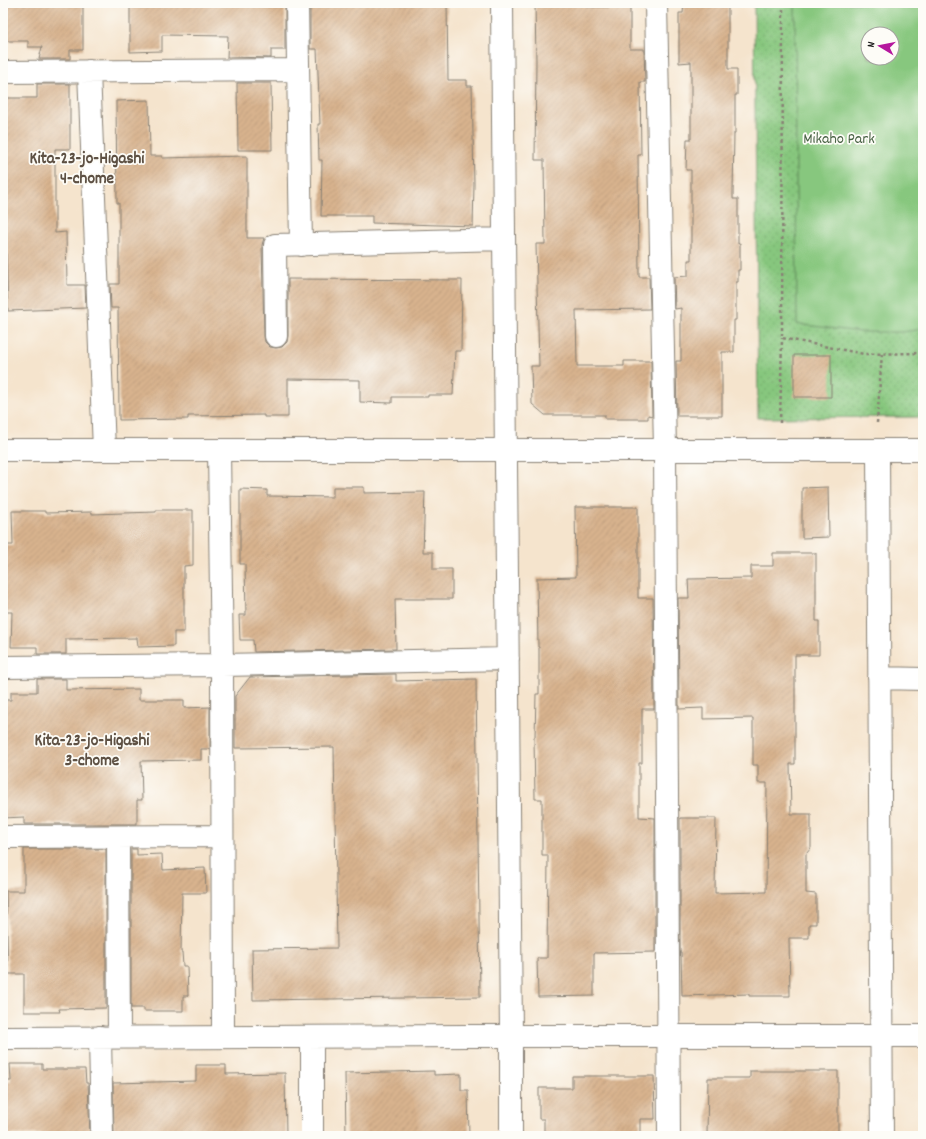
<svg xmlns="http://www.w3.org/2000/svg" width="926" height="1139" viewBox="0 0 926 1139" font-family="Dekko,sans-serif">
<defs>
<pattern id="park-dots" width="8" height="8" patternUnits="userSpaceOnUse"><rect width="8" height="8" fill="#87c77e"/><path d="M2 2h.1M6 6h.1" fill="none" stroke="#74aa6c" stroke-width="1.8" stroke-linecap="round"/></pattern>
<pattern id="building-hatch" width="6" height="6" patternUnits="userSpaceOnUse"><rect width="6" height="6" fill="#d8b38e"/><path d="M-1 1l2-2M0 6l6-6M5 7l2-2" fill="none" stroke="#b9997a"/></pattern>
</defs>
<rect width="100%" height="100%" fill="#fdfcf7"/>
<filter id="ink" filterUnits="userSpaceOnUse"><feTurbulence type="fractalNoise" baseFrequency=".025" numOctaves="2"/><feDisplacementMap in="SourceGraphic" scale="8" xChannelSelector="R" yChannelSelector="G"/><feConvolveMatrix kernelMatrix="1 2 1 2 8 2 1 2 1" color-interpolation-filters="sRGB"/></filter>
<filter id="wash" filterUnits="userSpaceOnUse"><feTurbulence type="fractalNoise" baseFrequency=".012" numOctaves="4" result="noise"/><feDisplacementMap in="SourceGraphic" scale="16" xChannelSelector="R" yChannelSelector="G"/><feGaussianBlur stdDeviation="0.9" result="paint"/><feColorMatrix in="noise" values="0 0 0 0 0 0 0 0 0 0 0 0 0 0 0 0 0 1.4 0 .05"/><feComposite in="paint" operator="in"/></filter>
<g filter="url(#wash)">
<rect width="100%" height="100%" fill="#f5e4cd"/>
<!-- park -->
<path fill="url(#park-dots)" stroke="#52724d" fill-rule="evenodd" d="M754,3H923V417L758,418ZM868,34H892V58H868Z"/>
<!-- pitch -->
<path fill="#87c77e" stroke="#52724d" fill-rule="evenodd" d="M795,3H923V329L902,332H861L797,324ZM868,34H892V58H868Z"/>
<g id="blocks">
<!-- building -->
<path fill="url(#building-hatch)" d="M3,3H83V50H70V59H39L42,47H28V41H3Z
M130,3H285V50H271V58L227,57L228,36L162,35V51L130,52Z
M310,3H447L448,80H467V86H472L474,184L473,226L372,223V216H321L322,160H319L318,124H320L317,49H310Z
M535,3H586V7H630V49H644L645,82H640L641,155H638L639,277H649L650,309L576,310L577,366H624V361H651L652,416L648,415V419H605V415H545L532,404L531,366H539L536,244H545L544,160H535L536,61Z
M684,3H728V69H737V95H735V133H734L733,193V199H738V244L740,243V270H738V282H736V320H734V352H722V416H677L676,361H681V308L675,309L674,277L688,276V260H691V170H686L687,139H691V62L679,63V13H683Z
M237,83H271L272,150H238Z
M37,84H70V149H55V233L66,232L67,285H85L86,308L8,311L6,247H3V98H37Z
M149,100L150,156H162V158L247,156V238H264L262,245L264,336L265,342L270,347L276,348L282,347L287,342L288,336V279L462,280L461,351H455L453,395H428V397H392V403L360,402V380L288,379V417H264V415L188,416V419L119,420L118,308H111L110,284H119V203H117L116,101Z
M794,355H831V397H794Z
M333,487H364V493L425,492L423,552H433V569H452V599H395L396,649L254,652L253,640H240L239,615H246L245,564H240V489L267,490V496L333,497Z
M828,487L829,537L802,538V488Z
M575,507H638V598H653L654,709H642V763H639V817L655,818V952L594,953V996L538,997L537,958H547L548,855H542V799H535L534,737H535L536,694H539V647H538L537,578L576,577Z
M156,510H193V565L184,566V632H174V646L138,647L137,638L66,639V654H37V647H11L12,612H3V545H13L12,511H45V513L92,512V514L156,512Z
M773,553H816V621H819V655H795V764H790L791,814H811V848L806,854V893L816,894V924H809V938H789L790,996H749V994L682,996L681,952H680V818H716L715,893L766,892L767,783H758V765H753V718L703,719V708L679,709L678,598H689L688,579L751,578V566H773Z
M396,674V681L476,679L480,997L253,1000L252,949L337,948L334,747L235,748V696L250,677Z
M37,679H66V690L139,689V700H184V708L210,707V749H201V760L141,761L142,800H137V824H24V817L3,818V700H11V692H37Z
M24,849H106V1008L59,1009L60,1012H24V974H8L6,891H24Z
M131,849H137V855L162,854L163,870L205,868L206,893H182L181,952H182L183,966H187L188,996H183V1011H144V1008H131Z
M10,1064H42V1069H85L86,1083H88L90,1136H51V1134L3,1135V1081H11Z
M196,1065H226V1074L285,1073L286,1136H114L113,1083L196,1081Z
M434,1071V1075L461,1074V1090H468L469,1136H346L345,1073Z
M750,1071H838V1136H707L708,1078H750Z
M572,1076H654L655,1119H640V1136H544V1119H539V1088H572Z"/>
</g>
</g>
<g filter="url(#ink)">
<use href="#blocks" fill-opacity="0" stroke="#888074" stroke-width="1"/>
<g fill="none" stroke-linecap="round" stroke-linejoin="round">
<!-- minor casing -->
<g stroke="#888074" stroke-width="24">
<path id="minor" d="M297,3L301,245
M502,3L511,1036V1136
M656,3L665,450L669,1136
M89,71L104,450
M3,72L298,70
M276,336L275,245L503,239
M3,450H923
M219,450L222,665L223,1037
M878,450L882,1136
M3,667L222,665L508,659
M879,678L923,679
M3,837L222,836
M118,837L119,1037
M100,1037L102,1136
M312,1037V1136
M3,1038L468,1036H923"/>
</g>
<!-- path -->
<path stroke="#888074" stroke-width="2.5" stroke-dasharray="3 3" stroke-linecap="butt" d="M783,3L782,338L864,354L923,353
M780,423L782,338
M877,423L882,353"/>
<!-- minor -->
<use href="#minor" stroke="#fff" stroke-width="22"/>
</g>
</g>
<g text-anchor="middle" stroke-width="3.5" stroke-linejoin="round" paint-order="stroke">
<!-- park labels -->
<g font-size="16" fill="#476043" stroke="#fdfcf7">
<text x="839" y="143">Mikaho Park</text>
</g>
<!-- neighbourhood labels -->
<g font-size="17" font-weight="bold" fill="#5e5144" stroke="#fdfcf7">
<text x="87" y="163">Kita-23-jo-Higashi<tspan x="87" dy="20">4-chome</tspan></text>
<text x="92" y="745">Kita-23-jo-Higashi<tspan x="92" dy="20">3-chome</tspan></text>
</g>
</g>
<!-- margin -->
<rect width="926" height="1139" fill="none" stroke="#fdfcf7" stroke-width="16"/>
<!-- north arrow -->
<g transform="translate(880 46) rotate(280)"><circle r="19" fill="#fdfcf7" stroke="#a3a29f"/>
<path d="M0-3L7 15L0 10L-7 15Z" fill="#b5179e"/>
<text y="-6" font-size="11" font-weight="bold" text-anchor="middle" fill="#1c1c1c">N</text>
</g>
</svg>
